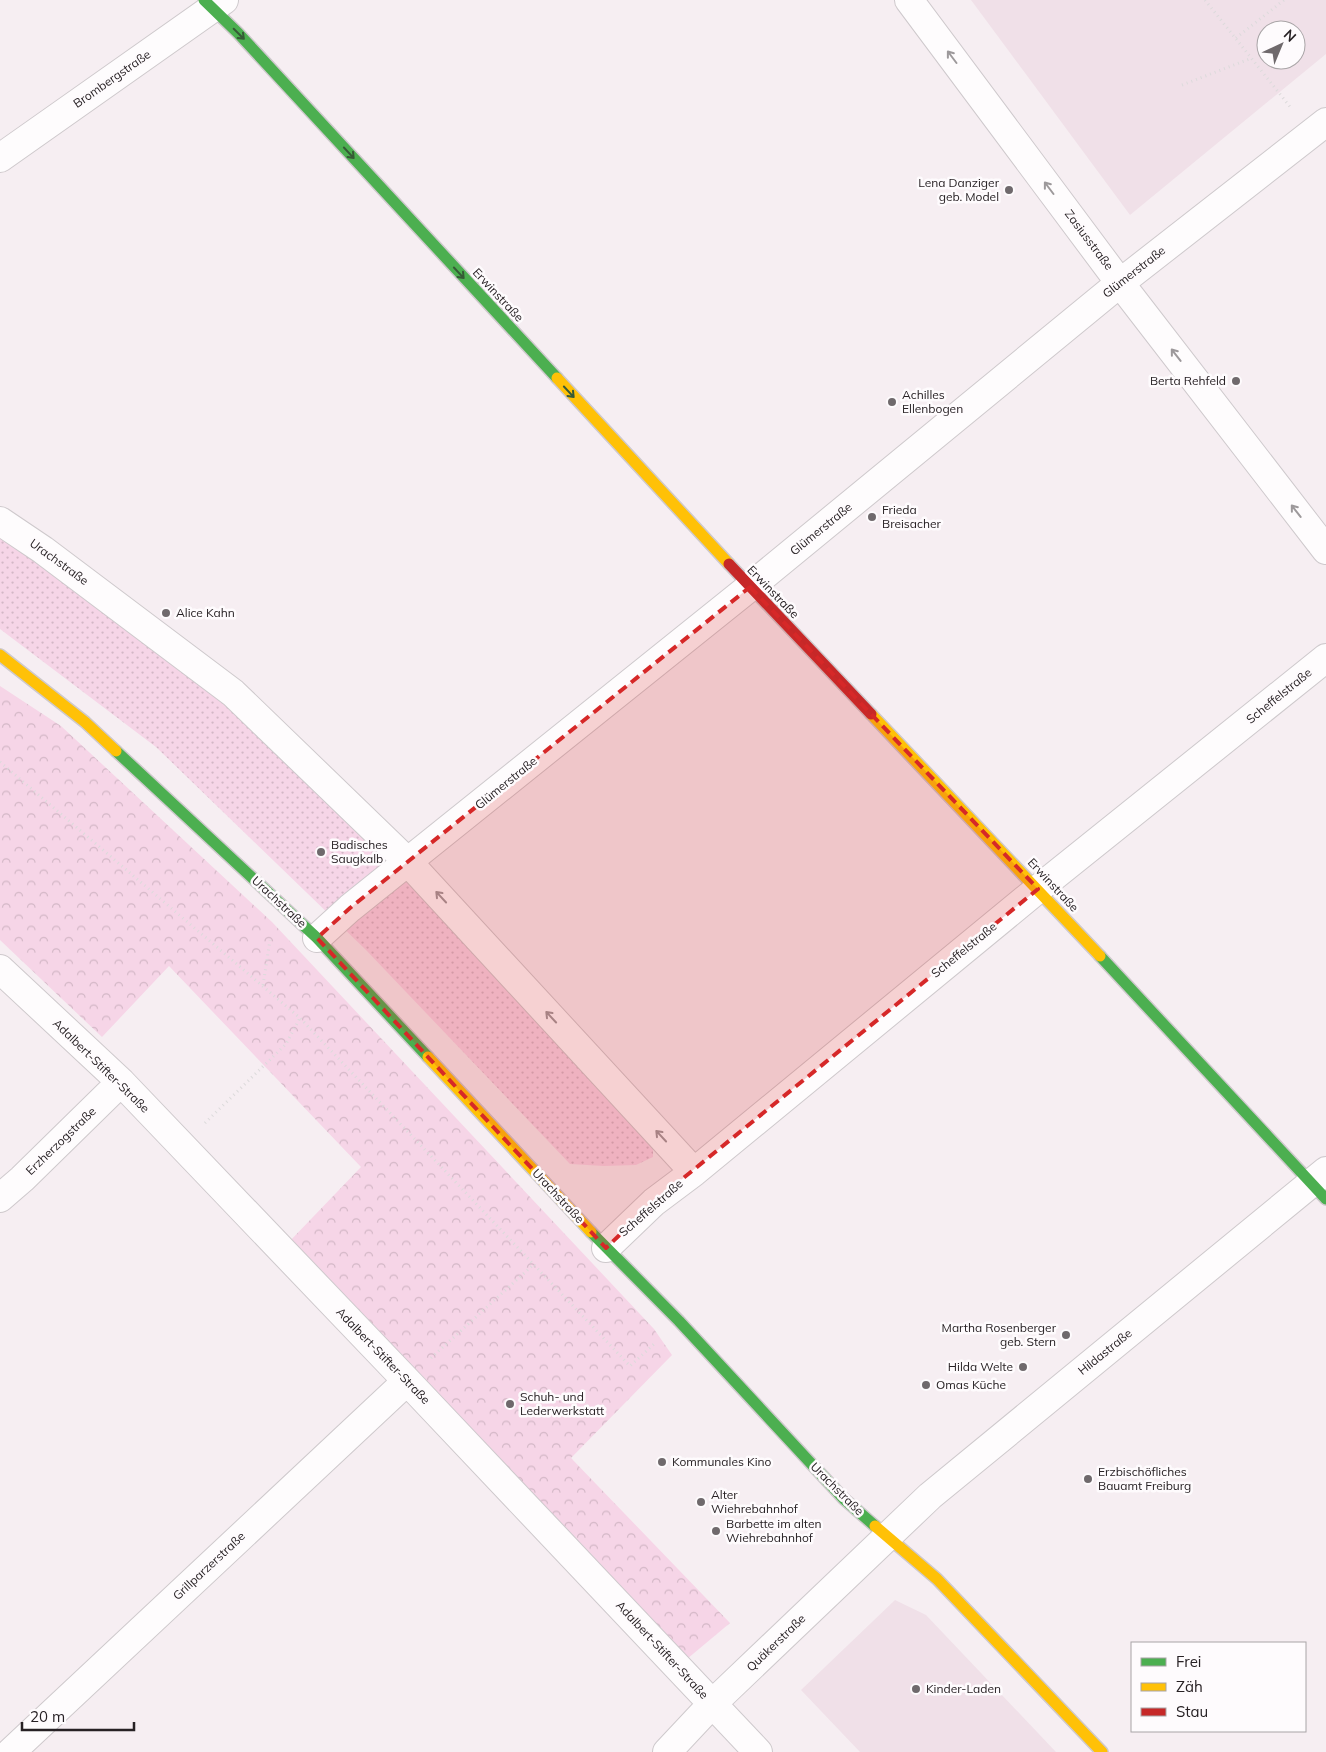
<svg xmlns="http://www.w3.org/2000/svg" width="1326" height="1752" viewBox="0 0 1326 1752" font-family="Mulish,sans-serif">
<defs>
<pattern id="grass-dots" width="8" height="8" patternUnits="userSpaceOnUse" patternTransform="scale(1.25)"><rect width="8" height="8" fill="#f6d5e7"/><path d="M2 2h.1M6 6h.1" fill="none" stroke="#d3b7c6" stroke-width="1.8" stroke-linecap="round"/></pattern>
<pattern id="park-crowns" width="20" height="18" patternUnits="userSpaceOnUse" patternTransform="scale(1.25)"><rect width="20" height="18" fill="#f6d5e7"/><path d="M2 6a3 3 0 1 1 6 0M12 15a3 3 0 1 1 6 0" fill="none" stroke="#d3b7c6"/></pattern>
</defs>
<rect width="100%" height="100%" fill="#f6eef2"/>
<!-- built -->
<path fill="#f0e0e8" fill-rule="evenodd" d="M971,0H1326V54L1130,215ZM1266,30H1296V60H1266Z
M895,1600L926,1615L1056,1752H860L801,1690Z"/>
<!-- grass -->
<path fill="url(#grass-dots)" d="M0,538L57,576L227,705L384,857L653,1146V1157L636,1165L604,1166L570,1164L366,950L156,747L0,629Z"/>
<!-- park -->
<path fill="url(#park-crowns)" d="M0,686L61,726L272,922L654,1329L672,1355L571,1458L730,1623L687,1659L288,1243L361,1167L169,966L102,1037L0,940Z"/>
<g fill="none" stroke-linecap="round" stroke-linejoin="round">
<!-- street casing -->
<g stroke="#cec9cc" stroke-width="30">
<path id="street" d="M909,0L1120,283L1326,550
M0,158L224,0
M0,521L43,550L233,693L408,862L694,1172
M317,938L350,908L750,587L1120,283L1326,122
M0,969L121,1082L407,1381L758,1752
M0,1198L22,1179L121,1082
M606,1248L654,1202L694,1172L1038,889L1326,658
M11,1752L407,1381
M667,1752L713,1703L930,1496L1326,1171"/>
</g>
<!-- fast casing -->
<g stroke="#cec9cc" stroke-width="14">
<path id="fast" d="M204,0L238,33L557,378
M116,751L317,938L428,1057
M1100,956L1326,1199
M591,1232L679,1321L844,1499L875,1526"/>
</g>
<!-- slow casing -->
<g stroke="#cec9cc" stroke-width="14">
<path id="slow" d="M557,378L729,564
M0,655L85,722L116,751
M871,714L1100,956
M428,1057L591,1232
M875,1526L937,1579L1102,1752"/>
</g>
<!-- jam casing -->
<g stroke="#cec9cc" stroke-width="14">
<path id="jam" d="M729,564L871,714"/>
</g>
<!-- path -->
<path stroke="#dcdadb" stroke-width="3" stroke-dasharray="1 4" stroke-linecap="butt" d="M1205,0L1291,108
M1236,38L1284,0
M1182,85L1252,58
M0,762L300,1018L630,1366L654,1344
M263,985L270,940
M205,1123L286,1044L300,1018
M431,1358L533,1265"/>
<!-- street -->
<use href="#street" stroke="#fefcfd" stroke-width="28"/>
<!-- fast -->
<use href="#fast" stroke="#4caf50" stroke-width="11"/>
<!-- slow -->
<use href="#slow" stroke="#ffc107" stroke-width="11"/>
<!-- jam -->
<use href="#jam" stroke="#c62828" stroke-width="11"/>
</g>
<!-- one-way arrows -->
<defs><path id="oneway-shaft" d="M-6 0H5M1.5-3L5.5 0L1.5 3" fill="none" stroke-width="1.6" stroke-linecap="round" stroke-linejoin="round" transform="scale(1.25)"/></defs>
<g stroke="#365a36">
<use href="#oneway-shaft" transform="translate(239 34) rotate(45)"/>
<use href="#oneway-shaft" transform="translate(349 153) rotate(47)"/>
<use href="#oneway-shaft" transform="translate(459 273) rotate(47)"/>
<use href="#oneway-shaft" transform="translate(569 392) rotate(47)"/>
</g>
<g stroke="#9d999b">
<use href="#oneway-shaft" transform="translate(952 57) rotate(-127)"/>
<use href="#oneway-shaft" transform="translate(1049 188) rotate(-127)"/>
<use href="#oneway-shaft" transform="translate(1176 355) rotate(-128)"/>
<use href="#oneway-shaft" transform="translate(1296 511) rotate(-128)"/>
<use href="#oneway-shaft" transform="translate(441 897) rotate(-133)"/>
<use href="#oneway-shaft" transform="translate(551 1017) rotate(-133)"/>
<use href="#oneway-shaft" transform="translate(661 1136) rotate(-133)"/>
</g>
<!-- marked area -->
<path fill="#d62828" fill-opacity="0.2" stroke="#d62828" stroke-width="4" stroke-dasharray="10 6" stroke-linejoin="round" d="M750,587L1038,889L654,1202L606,1248L317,938L350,908Z"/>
<!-- markers -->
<g fill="#6f696c" stroke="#fefbfd" stroke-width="2">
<circle cx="1009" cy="190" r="5"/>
<circle cx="1236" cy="381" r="5"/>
<circle cx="892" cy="402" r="5"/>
<circle cx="872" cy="517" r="5"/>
<circle cx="166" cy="613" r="5"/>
<circle cx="321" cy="852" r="5"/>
<circle cx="1066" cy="1335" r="5"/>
<circle cx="1023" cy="1367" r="5"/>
<circle cx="926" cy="1385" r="5"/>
<circle cx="510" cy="1404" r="5"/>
<circle cx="662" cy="1462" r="5"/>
<circle cx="1088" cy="1479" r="5"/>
<circle cx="701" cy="1502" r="5"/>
<circle cx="716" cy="1531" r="5"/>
<circle cx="916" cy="1689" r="5"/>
</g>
<g text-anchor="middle" stroke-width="5" stroke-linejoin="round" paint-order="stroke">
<!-- street labels -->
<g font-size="12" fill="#272124" stroke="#fefbfd">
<text transform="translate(112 79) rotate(-35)" y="4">Brombergstraße</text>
<text transform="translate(1089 240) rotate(53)" y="4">Zasiusstraße</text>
<text transform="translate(1134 272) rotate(-38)" y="4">Glümerstraße</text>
<text transform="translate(498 295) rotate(47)" y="4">Erwinstraße</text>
<text transform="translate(821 529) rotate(-39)" y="4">Glümerstraße</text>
<text transform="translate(59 562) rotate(36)" y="4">Urachstraße</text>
<text transform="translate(773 592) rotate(46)" y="4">Erwinstraße</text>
<text transform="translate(1279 696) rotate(-39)" y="4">Scheffelstraße</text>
<text transform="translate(506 783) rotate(-39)" y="4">Glümerstraße</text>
<text transform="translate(1053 885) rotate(47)" y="4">Erwinstraße</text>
<text transform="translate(279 902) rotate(43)" y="4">Urachstraße</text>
<text transform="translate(964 950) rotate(-39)" y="4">Scheffelstraße</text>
<text transform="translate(101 1066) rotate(44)" y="4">Adalbert-Stifter-Straße</text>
<text transform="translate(61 1141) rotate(-44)" y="4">Erzherzogstraße</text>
<text transform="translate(558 1196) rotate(47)" y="4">Urachstraße</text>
<text transform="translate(651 1208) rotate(-41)" y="4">Scheffelstraße</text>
<text transform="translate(1105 1352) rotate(-39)" y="4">Hildastraße</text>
<text transform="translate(383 1356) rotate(46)" y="4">Adalbert-Stifter-Straße</text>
<text transform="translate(837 1489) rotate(45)" y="4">Urachstraße</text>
<text transform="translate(209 1566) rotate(-43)" y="4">Grillparzerstraße</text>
<text transform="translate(776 1643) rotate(-44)" y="4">Quäkerstraße</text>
<text transform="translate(662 1650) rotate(47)" y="4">Adalbert-Stifter-Straße</text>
</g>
<!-- poi labels -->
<g font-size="12" fill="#272124" stroke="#fefbfd" text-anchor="start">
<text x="999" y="187" text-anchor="end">Lena Danziger<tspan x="999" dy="14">geb. Model</tspan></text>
<text x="1226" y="385" text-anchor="end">Berta Rehfeld</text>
<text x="902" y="399">Achilles<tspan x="902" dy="14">Ellenbogen</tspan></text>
<text x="882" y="514">Frieda<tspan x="882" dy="14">Breisacher</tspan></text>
<text x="176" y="617">Alice Kahn</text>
<text x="331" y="849">Badisches<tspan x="331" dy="14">Saugkalb</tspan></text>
<text x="1056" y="1332" text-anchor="end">Martha Rosenberger<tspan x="1056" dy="14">geb. Stern</tspan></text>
<text x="1013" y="1371" text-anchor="end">Hilda Welte</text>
<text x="936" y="1389">Omas Küche</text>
<text x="520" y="1401">Schuh- und<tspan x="520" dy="14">Lederwerkstatt</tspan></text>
<text x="672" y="1466">Kommunales Kino</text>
<text x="1098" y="1476">Erzbischöfliches<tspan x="1098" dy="14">Bauamt Freiburg</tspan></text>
<text x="711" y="1499">Alter<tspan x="711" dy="14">Wiehrebahnhof</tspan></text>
<text x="726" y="1528">Barbette im alten<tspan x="726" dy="14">Wiehrebahnhof</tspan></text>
<text x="926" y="1693">Kinder-Laden</text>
</g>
</g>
<!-- legend -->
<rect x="1131" y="1642" width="175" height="90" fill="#fefbfd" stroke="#a8a4a6"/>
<rect x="1141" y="1658" width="25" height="8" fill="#4caf50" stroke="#a8a4a6"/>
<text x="1176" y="1667" font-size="15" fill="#272124">Frei</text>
<rect x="1141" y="1683" width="25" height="8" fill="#ffc107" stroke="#a8a4a6"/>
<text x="1176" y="1692" font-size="15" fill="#272124">Zäh</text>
<rect x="1141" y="1708" width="25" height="8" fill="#c62828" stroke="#a8a4a6"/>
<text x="1176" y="1717" font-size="15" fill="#272124">Stau</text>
<!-- north arrow -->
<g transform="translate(1281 45) rotate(44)"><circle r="24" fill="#fefbfd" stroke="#a8a4a6"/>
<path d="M0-4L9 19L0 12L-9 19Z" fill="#6f696c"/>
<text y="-8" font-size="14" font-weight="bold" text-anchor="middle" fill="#272124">N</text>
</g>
<!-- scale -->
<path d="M22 1722v8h112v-8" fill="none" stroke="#272124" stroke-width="2.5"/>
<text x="30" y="1722" font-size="15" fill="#272124" stroke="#fefbfd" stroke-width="4" paint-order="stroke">20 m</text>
</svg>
